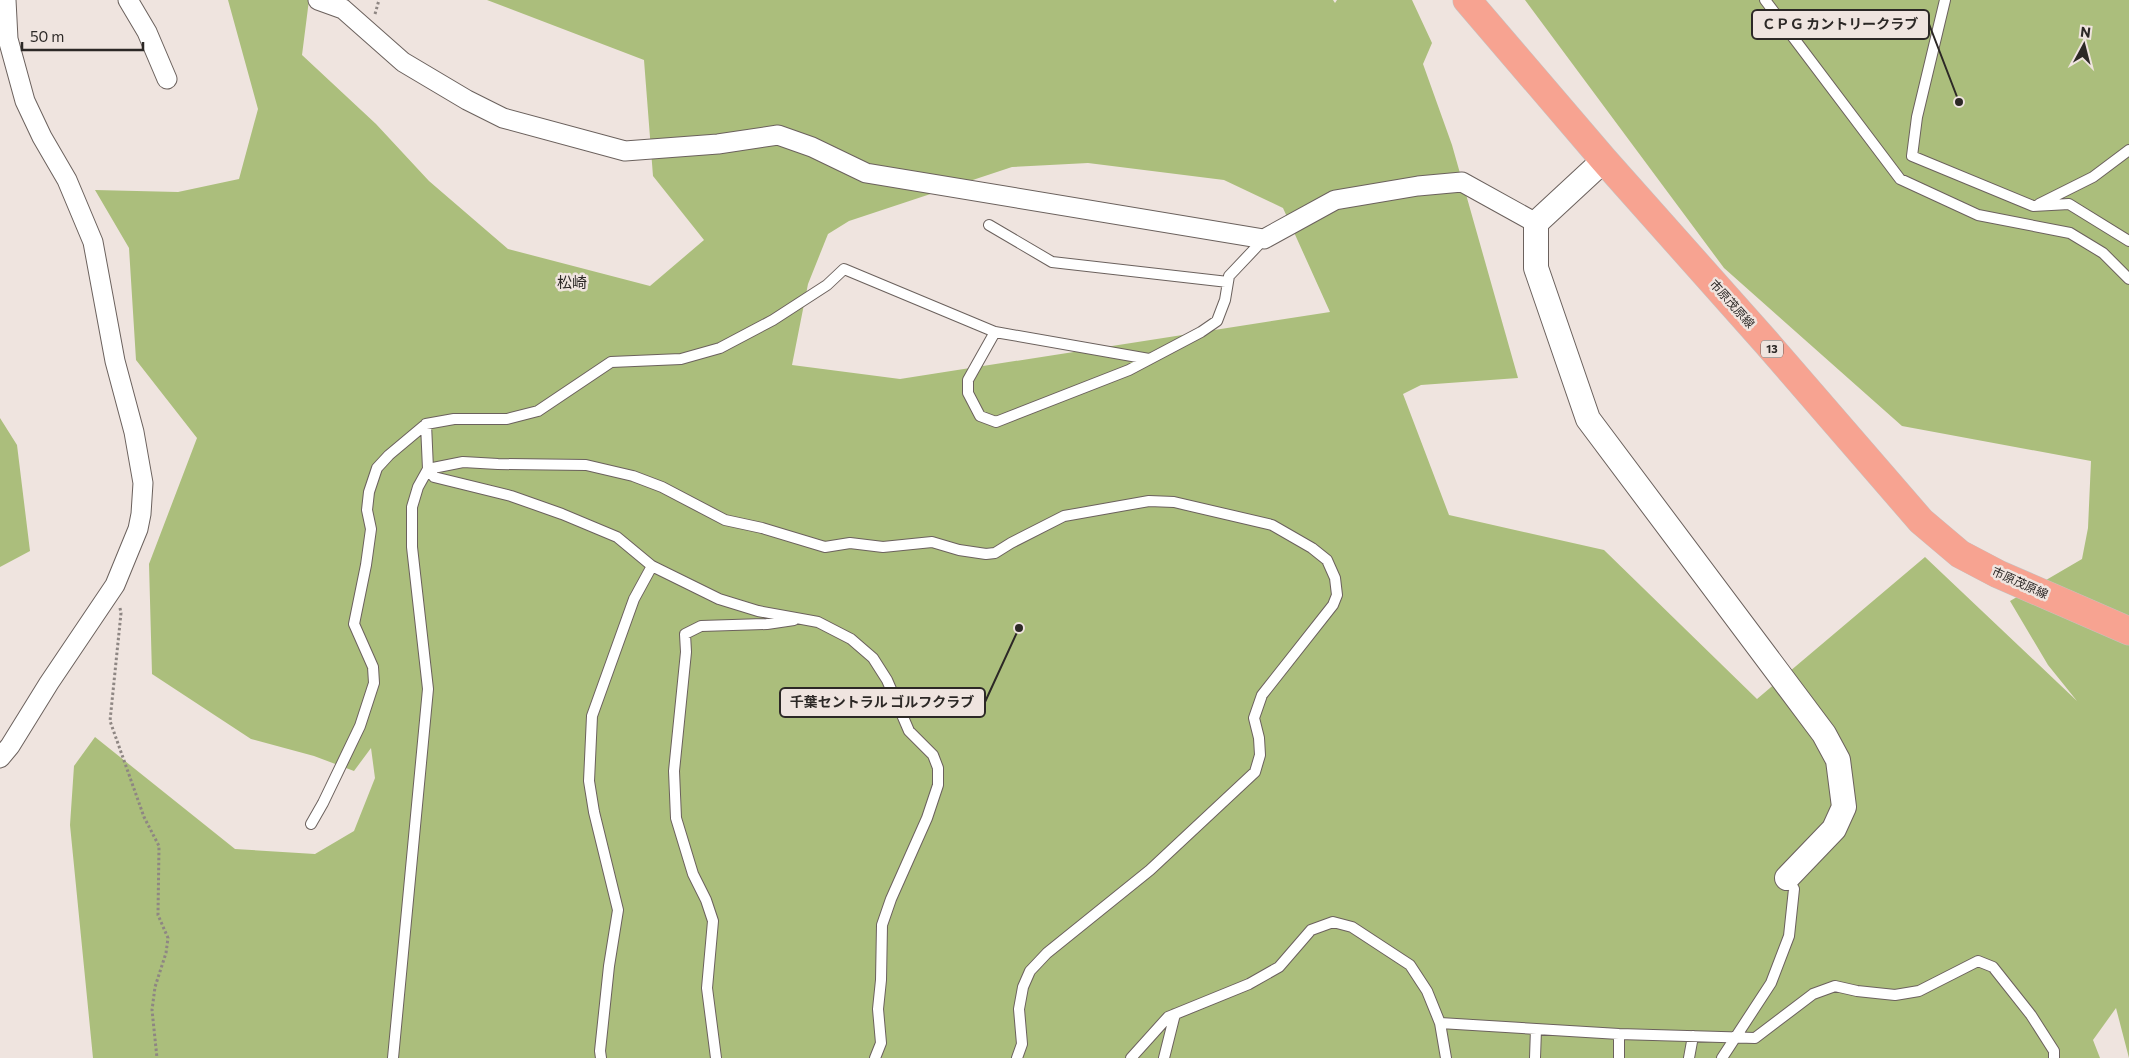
<svg xmlns="http://www.w3.org/2000/svg" width="2129" height="1058" viewBox="0 0 2129 1058" font-family="Commissioner,'Noto Sans JP',sans-serif">
<rect width="100%" height="100%" fill="#efe4df"/>
<!-- green -->
<path fill="#abbe7c" fill-rule="evenodd" d="M228,0H309L302,55L376,124L429,181L508,249L650,286L704,240L653,176L644,60L487,0H1333L1335,3L1337,0H1412L1432,43L1423,64L1452,145L1518,378L1421,385L1403,394L1449,515L1604,550L1757,699L1925,557L2077,701L2048,665L2010,601L2082,559L2088,528L2091,461L1902,426L1724,268L1525,0H2129V1058L2116,1008L2093,1040L2100,1058H93L70,825L74,766L95,737L235,849L315,854L354,831L375,778L371,748L354,771L314,756L251,739L152,674L149,564L197,438L136,360L129,248L95,190L178,192L239,179L258,109ZM1088,163L1224,180L1283,208L1330,312L900,379L792,365L808,284L828,234L849,221L1012,167Z
M0,418L17,445L30,551L0,567Z"/>
<g fill="none" stroke-linecap="round" stroke-linejoin="round">
<!-- service casing -->
<g stroke="#6b615d" stroke-width="12">
<path id="service" d="M1765,0L1900,179L1978,215L2070,233L2103,253L2129,279
M1945,0L1917,117L1912,156L2033,206L2069,204L2129,241
M2039,204L2093,177L2129,150
M989,225L1052,262L1228,282
M995,332L1149,359
M311,824L323,803L360,726L374,683L373,667L354,624L366,565L371,529L367,510L369,492L377,468L389,455L426,424
M1440,1023L1619,1034L1755,1038L1813,994L1835,986L1857,991L1895,995L1919,991L1978,961L1993,967L2031,1015L2054,1051V1058
M1619,1034V1058
M393,1058L428,689L412,547V507L418,487L428,469L463,462L498,464L586,465L633,476L662,487L725,520L762,528L825,547L850,543L883,547L932,542L959,550L986,554L995,553L1011,543L1064,516L1149,501L1174,502L1272,525L1312,548L1327,560L1335,578L1337,595L1333,605L1262,695L1254,718L1259,738L1260,755L1255,772L1150,870L1047,953L1030,971L1023,987L1019,1009L1022,1044L1017,1058
M601,1058L600,1051L609,966L618,910L594,812L589,781L592,716L634,599L652,566
M716,1058L707,988L713,921L706,900L693,874L676,818L674,771L686,652L685,634L701,626L767,624L794,620
M875,1058L881,1043L878,1009L881,980L882,925L891,899L927,818L938,785V768L933,755L909,731L887,680L873,658L851,639L818,622L758,611L719,599L652,566L617,537L562,514L511,496L434,477L428,469L426,424L454,419H507L538,411L611,362L681,359L720,348L773,320L827,285L844,269L995,332L968,380V393L980,416L996,422L1129,370L1201,332L1217,321L1225,300L1229,276L1264,239
M1131,1058L1168,1017L1249,984L1279,967L1311,930L1333,922L1352,927L1410,965L1427,991L1440,1023L1446,1058
M1164,1058L1175,1014
M1535,1058L1536,1029
M1689,1058L1693,1036
M1722,1058L1771,983L1789,936L1794,889L1787,878"/>
</g>
<!-- minor casing -->
<g stroke="#6b615d" stroke-width="21">
<path id="minor" d="M128,0L147,32L167,79
M318,0L343,9L403,62L467,100L503,118L625,151L718,144L778,135L812,147L866,173L1264,239L1335,200L1418,186L1462,182L1536,223
M0,758L10,746L49,683L115,585L138,529L141,514L143,483L134,432L115,361L93,242L67,180L42,137L25,101L8,39L6,0"/>
</g>
<!-- tertiary casing -->
<g stroke="#6b615d" stroke-width="26">
<path id="tertiary" d="M1604,160L1536,223V268L1588,419L1824,734L1838,760L1844,807L1834,829L1787,878"/>
</g>
<!-- primary casing -->
<g stroke="#c4c3c2" stroke-width="29">
<path id="primary" d="M1467,0L1604,160L1766,342L1921,521L1960,554L1998,574L2129,631"/>
</g>
<!-- path -->
<path stroke="#8e8683" stroke-width="3" stroke-dasharray="2.5 2.5" stroke-linecap="butt" d="M375,14L379,0
M120,608L121,613L110,721L144,817L159,846L158,915L168,938L166,953L155,987L152,1010L157,1058"/>
<!-- service -->
<use href="#service" stroke="#fff" stroke-width="10"/>
<!-- minor -->
<use href="#minor" stroke="#fff" stroke-width="19"/>
<!-- tertiary -->
<use href="#tertiary" stroke="#fff" stroke-width="24"/>
<!-- primary -->
<use href="#primary" stroke="#f7a391" stroke-width="28"/>
</g>
<g text-anchor="middle" stroke-width="5" stroke-linejoin="round" paint-order="stroke">
<!-- shield labels -->
<rect fill="#efe4df" stroke="#66605e" stroke-width="1" x="1761" y="340.5" width="22" height="17" rx="4"/>
<g font-size="11" font-weight="bold" fill="#2c2826">
<text x="1772" y="353">13</text>
</g>
<!-- street labels -->
<g font-size="12" fill="#2c2826" stroke="#efe4df">
<text transform="translate(1732 304) rotate(48)" y="4">市原茂原線</text>
<text transform="translate(2020 583) rotate(24)" y="4">市原茂原線</text>
</g>
<!-- quarter labels -->
<g font-size="15" fill="#2c2826" stroke="#efe4df">
<text x="572" y="288">松崎</text>
</g>
</g>
<!-- callouts -->
<path fill="none" stroke="#2c2826" stroke-width="2" d="M1959 102L1929 24M1019 628L985 702"/>
<g fill="#2c2826" stroke="#efe4df" stroke-width="2">
<circle cx="1959" cy="102" r="5"/>
<circle cx="1019" cy="628" r="5"/>
</g>
<g fill="#efe4df" stroke="#2c2826" stroke-width="2">
<rect x="1752" y="10" width="177" height="29" rx="5"/>
<rect x="780" y="688" width="205" height="29" rx="5"/>
</g>
<g font-size="14" text-anchor="middle" font-weight="bold" fill="#2c2826">
<text x="1840" y="29">ＣＰＧ カントリークラブ</text>
<text x="882" y="707">千葉セントラル ゴルフクラブ</text>
</g>
<!-- north arrow -->
<g transform="translate(2084 45) rotate(7)" stroke="#efe4df" stroke-width="4" paint-order="stroke">
<path d="M0-4L9 19L0 12L-9 19Z" fill="#2c2826"/>
<text y="-8" font-size="14" font-weight="bold" text-anchor="middle" fill="#2c2826">N</text>
</g>
<!-- scale -->
<path d="M22 42v8h121v-8" fill="none" stroke="#2c2826" stroke-width="2.5"/>
<text x="30" y="42" font-size="15" fill="#2c2826" stroke="#efe4df" stroke-width="4" paint-order="stroke">50 m</text>
</svg>
